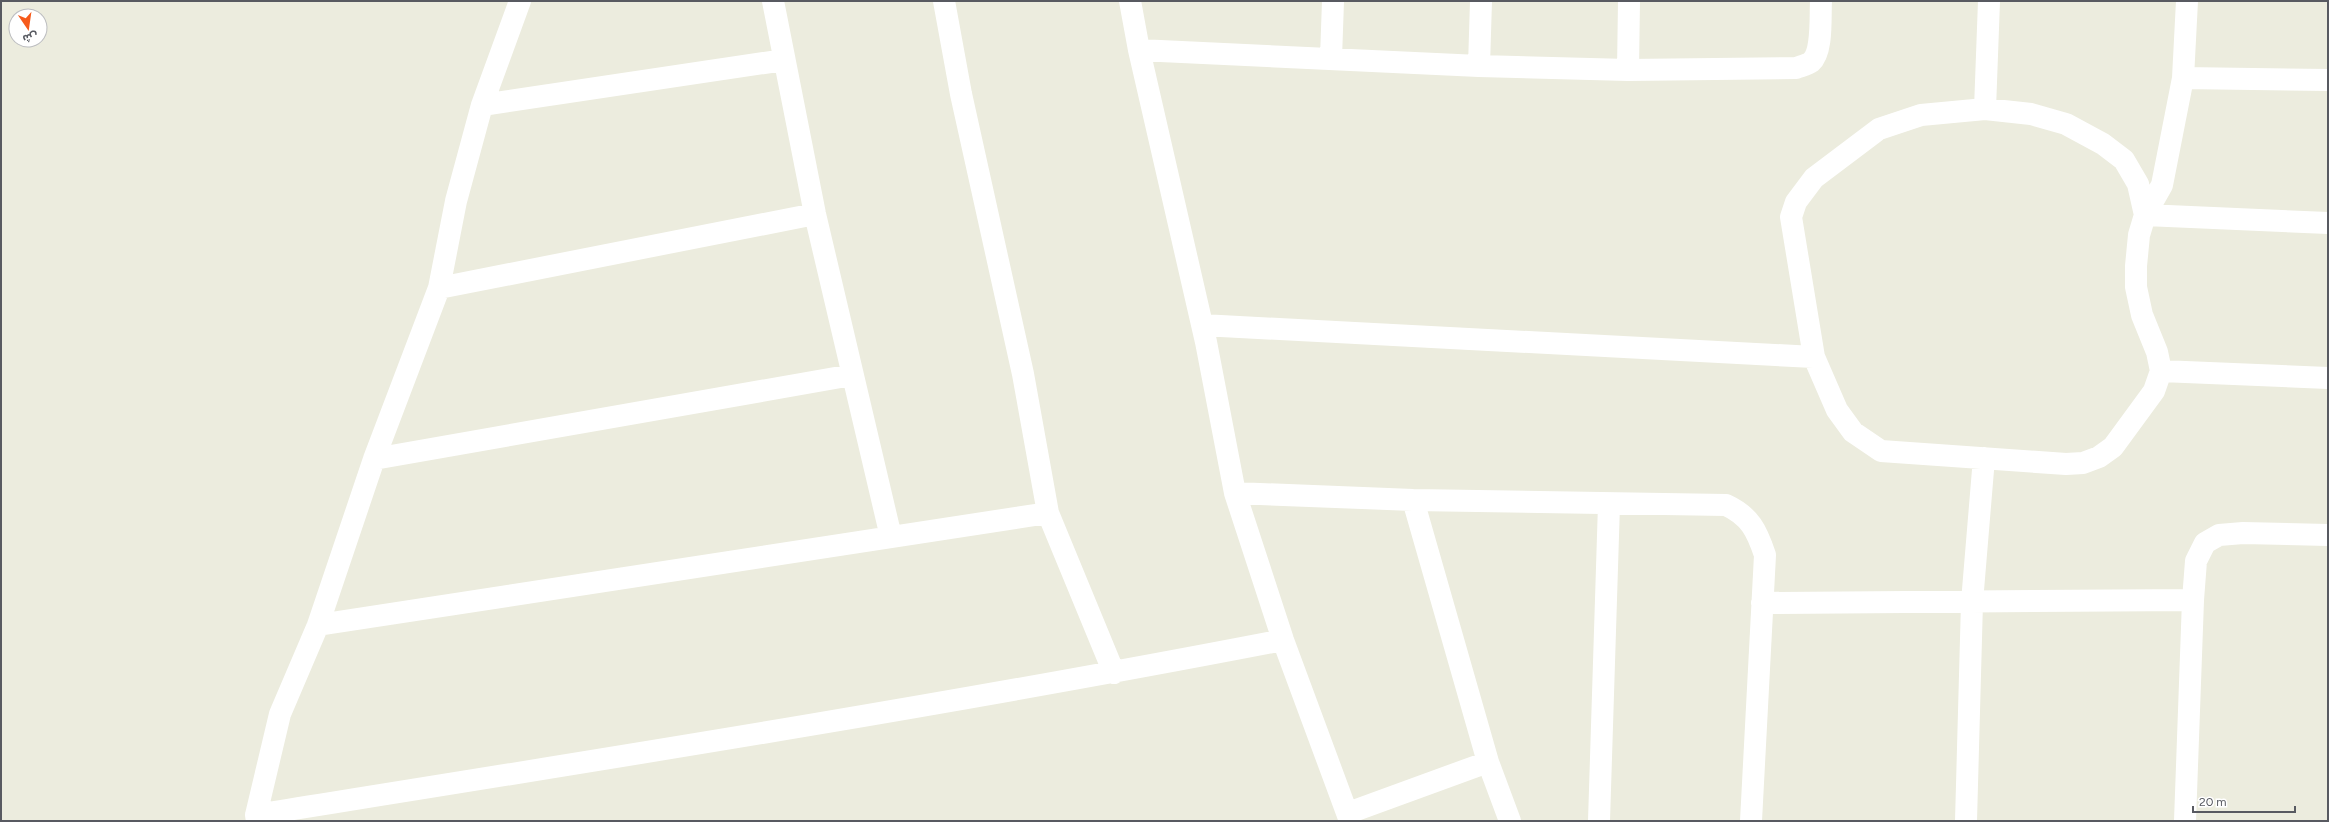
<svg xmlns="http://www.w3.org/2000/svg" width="2329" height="822" viewBox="0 0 2329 822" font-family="Figtree,'Noto Sans Arabic',sans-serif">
<rect width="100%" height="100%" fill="#ececde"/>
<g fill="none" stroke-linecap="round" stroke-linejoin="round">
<!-- minor -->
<path stroke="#fff" stroke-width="22" d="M773,1L815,214L891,537
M944,1L961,94L1023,374L1048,513L1114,673
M1130,1L1139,50L1206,342L1235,493L1283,640L1350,821
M2187,1L2183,78L2162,185L2145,215L2139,235L2136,266V287L2142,315L2157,352L2161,371L2154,391L2113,447L2099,457L2083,463L2066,464L1881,451L1853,432L1837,410L1814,357L1791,217L1796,202L1814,178L1879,129L1921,115L1985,109L2031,114L2066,124L2103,144L2124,160L2138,184L2145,215L2328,223
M1139,50L1479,66L1628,70L1796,68C1801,66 1807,65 1811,62C1823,52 1820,16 1821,1
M1331,58L1333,1
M1479,66L1481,1
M1628,70L1629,1
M2183,78L2328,80
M482,105L784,60
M1985,109L1989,1
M439,288L815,214
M1202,325L1814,357
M2161,371L2328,378
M374,459L852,375
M1235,493L1413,500L1726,505C1750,516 1757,531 1765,555L1751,821
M1413,500L1488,762L1510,821
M1762,603L2193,600
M318,625L1048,513
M1348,813L1488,762
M256,815C599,760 942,706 1283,640
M257,821L256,815L280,714L318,625L374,459L439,288L456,201L482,105L520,1
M1599,821L1609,504
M1966,821L1972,602L1984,458
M2185,821L2193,600L2196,561L2205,543L2219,535L2243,533L2328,535"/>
</g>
<!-- border -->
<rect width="2329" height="822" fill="none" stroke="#585a61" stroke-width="4"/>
<!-- north arrow -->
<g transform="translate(28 28) rotate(167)"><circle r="19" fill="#ffffff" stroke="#bcbdc0"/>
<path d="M0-3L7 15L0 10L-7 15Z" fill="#f65a1b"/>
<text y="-6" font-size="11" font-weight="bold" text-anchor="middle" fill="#585a61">ش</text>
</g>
<!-- scale -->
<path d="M2193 806v6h102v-6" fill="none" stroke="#585a61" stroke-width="2"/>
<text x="2199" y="806" font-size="12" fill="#585a61" stroke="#ffffff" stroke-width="3" paint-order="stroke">20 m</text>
</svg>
